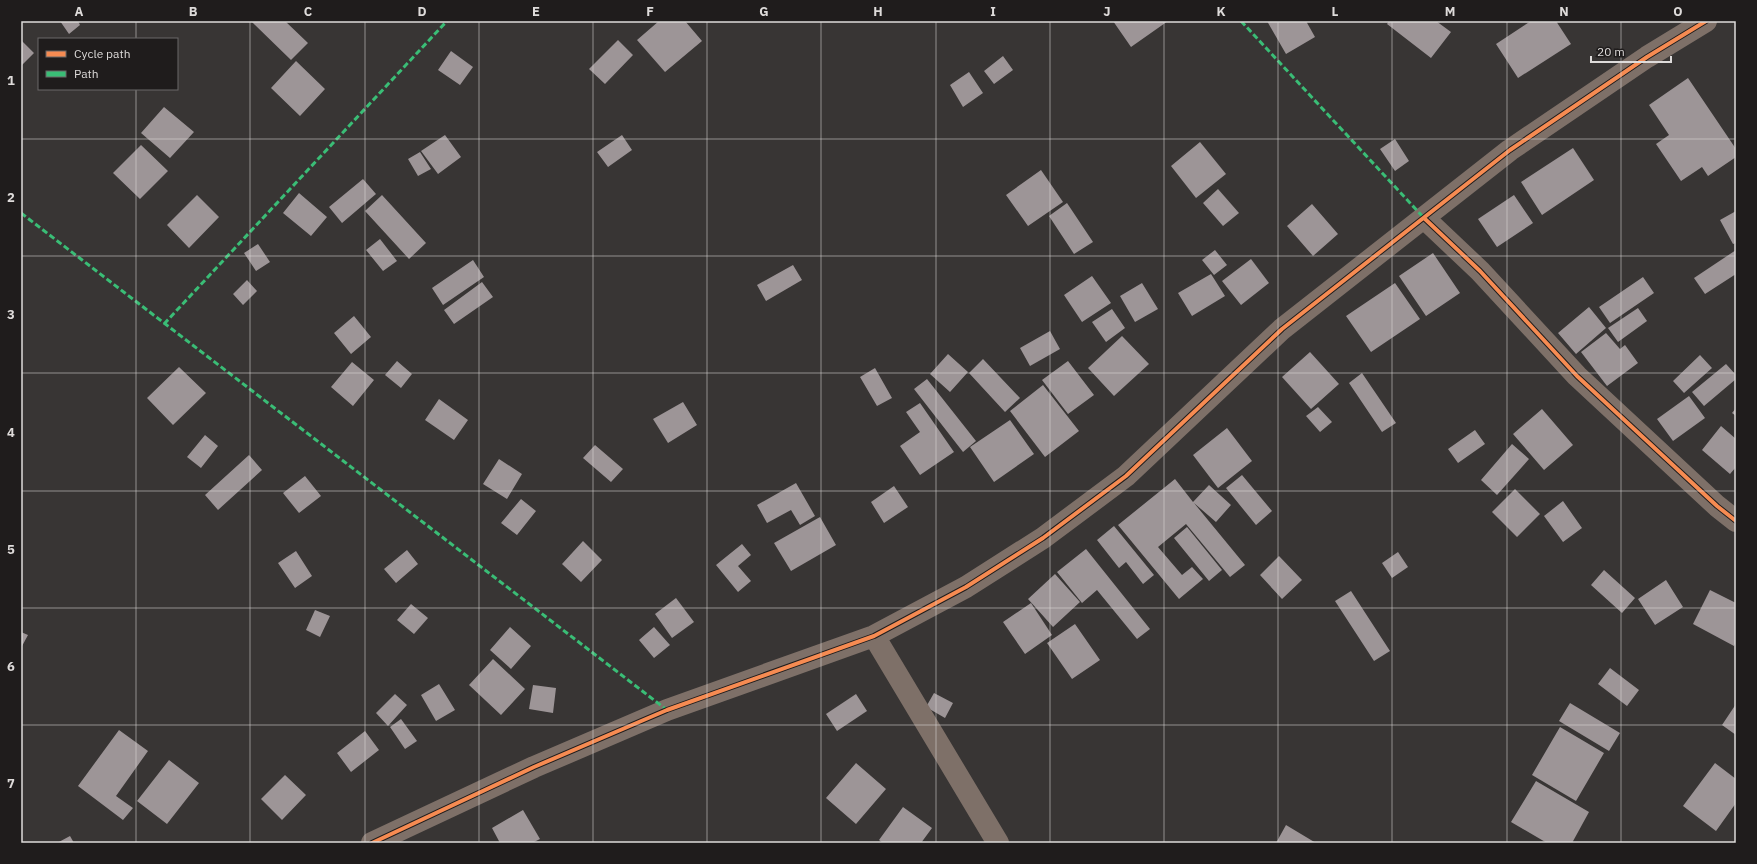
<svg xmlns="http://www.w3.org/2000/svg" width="1757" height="864" viewBox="0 0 1757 864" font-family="'IBM Plex Sans',sans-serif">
<rect width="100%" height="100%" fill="#383534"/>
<!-- building -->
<path fill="#9d9597" d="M60,21H78L80,25L69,34Z
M251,21H285L308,43L291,60Z
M659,21H685L702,41L665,72L637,40Z
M1113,21H1168L1131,47Z
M1267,21H1306L1315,37L1286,54Z
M1389,21H1436L1451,32L1431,58L1387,24Z
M1531,21H1556L1571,44L1518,78L1496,44Z
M21,40L34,53L21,66Z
M618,40L633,55L605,84L589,69Z
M451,51L473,67L460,85L438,70Z
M1003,56L1013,70L994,84L984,71Z
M296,61L325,89L300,116L271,88Z
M969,72L983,93L963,107L950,85Z
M1688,78L1736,149V157L1708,176L1702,167L1681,181L1656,144L1669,135L1649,105Z
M164,107L194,132L170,158L141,133Z
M445,135L461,157L438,174L421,151Z
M622,135L632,150L608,167L597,152Z
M1395,139L1409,161L1395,171L1380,149Z
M1200,142L1226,174L1196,198L1171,166Z
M141,145L168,171L140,199L113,173Z
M1573,148L1594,180L1542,215L1521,182Z
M420,152L431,169L418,176L408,159Z
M1041,170L1063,202L1028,226L1006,195Z
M363,179L376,194L342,223L329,207Z
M1218,189L1239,213L1223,226L1203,203Z
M299,193L327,217L311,236L283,213Z
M197,195L219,217L189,248L167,225Z
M382,195L426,243L409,259L365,211Z
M1514,195L1533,223L1497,247L1478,219Z
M1067,203L1093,242L1074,254L1049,216Z
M1312,204L1338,234L1313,256L1287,226Z
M1736,211V243L1733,244L1720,220Z
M380,239L397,261L383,271L366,250Z
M258,244L270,262L256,271L244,253Z
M1215,250L1227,265L1214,275L1202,260Z
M1736,250V274L1705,294L1694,278Z
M1433,253L1460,293L1426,316L1399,276Z
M1251,259L1269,283L1241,305L1222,281Z
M473,260L484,277L443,305L432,288Z
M793,265L802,280L766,301L757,285Z
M1211,274L1225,296L1192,316L1178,293Z
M1092,276L1111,303L1082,322L1064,295Z
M1643,277L1654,293L1610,323L1599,307Z
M247,280L257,291L243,305L233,294Z
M482,282L493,297L454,324L444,310Z
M1142,283L1158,309L1135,322L1120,296Z
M1395,283L1420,319L1371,352L1346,316Z
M1589,307L1606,328L1576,354L1558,333Z
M1638,308L1647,321L1618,342L1608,328Z
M1112,309L1125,328L1106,342L1092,322Z
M354,316L371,337L351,354L334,333Z
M1050,331L1060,349L1030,366L1020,348Z
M1606,333L1620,349L1625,345L1638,363L1607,386L1581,352Z
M1122,336L1149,364L1114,396L1088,368Z
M1310,352L1339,384L1311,409L1282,377Z
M948,354L968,372L950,392L930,374Z
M1700,355L1712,368L1684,393L1673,381Z
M983,359L1020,398L1005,412L969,373Z
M397,361L412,374L401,388L385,375Z
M1068,361L1094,395L1068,414L1042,380Z
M352,362L374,380L353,406L331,387Z
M1726,364L1736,375V379L1704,406L1692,392Z
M179,367L206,393L173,425L147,398Z
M875,368L892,398L877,406L860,377Z
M1362,373L1396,423L1382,432L1349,383Z
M927,379L976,441L963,452L914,389Z
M1043,385L1079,431L1045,457L1010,411Z
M1689,396L1705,418L1673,441L1657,419Z
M439,399L468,420L454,440L425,420Z
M683,402L697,425L668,443L653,419Z
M920,403L954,452L920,475L900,446L920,432L906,412Z
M1318,407L1332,422L1320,432L1306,416Z
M1736,408V416L1732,413Z
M1542,409L1573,445L1544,470L1513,434Z
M1010,420L1034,454L994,482L970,447Z
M1721,426L1736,439V467L1730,474L1702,450Z
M1227,428L1252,461L1218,488L1193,455Z
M1475,430L1485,444L1458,463L1448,449Z
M205,435L218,446L201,468L187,457Z
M1512,444L1529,459L1497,495L1481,480Z
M595,445L623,469L611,482L583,458Z
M249,455L262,470L218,510L205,495Z
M499,459L522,474L507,499L483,484Z
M1242,475L1272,511L1256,525L1226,488Z
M305,476L321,496L299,513L283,493Z
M1175,479L1193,502L1209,485L1231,505L1216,522L1194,503L1245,565L1230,577L1186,524L1158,547L1182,575L1192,567L1203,579L1179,599L1118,525Z
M796,483L815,516L800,525L791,510L767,523L757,505Z
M894,486L908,507L884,523L871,502Z
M1515,489L1540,514L1517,537L1492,512Z
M521,499L536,511L517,535L501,523Z
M1563,501L1582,528L1563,542L1544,516Z
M820,517L836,545L791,571L774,543Z
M1114,526L1154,575L1143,584L1126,562L1119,568L1097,540Z
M1187,527L1222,570L1209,581L1174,538Z
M583,541L602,560L581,582L562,564Z
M742,544L751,555L738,566L751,581L738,592L716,565Z
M1086,549L1150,629L1137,639L1097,590L1082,603L1057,572Z
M407,550L418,564L396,583L384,569Z
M296,551L312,576L295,588L278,563Z
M1398,552L1408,567L1392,578L1382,563Z
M1279,556L1302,580L1282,599L1260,575Z
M1604,570L1635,598L1622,613L1591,585Z
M1055,574L1080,602L1053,627L1028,599Z
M1666,580L1683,607L1655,625L1638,599Z
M1710,590L1736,603V642L1734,646L1693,624Z
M1351,591L1390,651L1374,661L1335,601Z
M676,598L694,622L672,638L655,614Z
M1031,603L1052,635L1025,654L1003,622Z
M411,604L428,618L414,634L397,620Z
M315,610L330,616L320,637L306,630Z
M1075,624L1100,660L1072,679L1047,643Z
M510,627L531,646L511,669L490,650Z
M654,627L670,645L654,658L639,640Z
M21,632L28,635L21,648Z
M493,659L525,689L501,715L469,685Z
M1610,668L1639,690L1627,706L1598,684Z
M439,684L455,710L436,721L421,695Z
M533,685L556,688L553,713L529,709Z
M934,693L953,703L945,718L926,707Z
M395,694L407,705L388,726L376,713Z
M856,694L867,711L837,731L826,714Z
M1570,703L1620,733L1609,751L1559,721Z
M1736,704V735L1722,725Z
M401,719L417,741L405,749L390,727Z
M1560,727L1604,753L1576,801L1532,775Z
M119,730L148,751L116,796L133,808L123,820L78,786Z
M365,731L379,750L351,772L337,753Z
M169,760L199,783L167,824L137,801Z
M856,763L886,789L856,824L826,798Z
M1715,763L1736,779V803L1716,831L1683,806Z
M285,775L306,795L282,820L261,799Z
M1536,781L1589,812L1572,843H1547L1511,822Z
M903,807L932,828L921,843H883L879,840Z
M523,810L540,839L532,843H500L492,828Z
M1286,825L1316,843H1276Z
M70,836L74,843H57Z"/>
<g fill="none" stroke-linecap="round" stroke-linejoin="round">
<!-- minor -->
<path stroke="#7e7068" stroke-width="22" d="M1424,218L1480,271L1577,376L1717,506L1736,521
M874,636L998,843
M372,843L534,767L667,710L874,636L966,587L1043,538L1126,476L1282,329L1510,150L1647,57L1706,21"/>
<!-- quiet -->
<path stroke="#3abd76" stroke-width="3" stroke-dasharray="6 3" stroke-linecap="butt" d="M1241,21L1424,218
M21,213L667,710
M164,324L447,21"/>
<!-- cycleway casing -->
<g stroke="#1f1c1c" stroke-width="6">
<path id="cycleway" d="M1424,218L1480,271L1577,376L1717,506L1736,521
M372,843L534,767L667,710L874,636L966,587L1043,538L1126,476L1282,329L1510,150L1647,57L1706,21"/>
</g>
<!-- cycleway -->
<use href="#cycleway" stroke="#f68b52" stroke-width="4"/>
</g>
<!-- grid -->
<path fill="none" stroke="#dedbda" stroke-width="1" stroke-opacity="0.55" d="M136,21V39M250,21V843M365,21V843M479,21V843M593,21V843M707,21V843M821,21V843M936,21V843M1050,21V843M1164,21V843M1278,21V843M1392,21V843M1507,21V843M1621,21V843M136,89V843M21,139H1736M21,256H1736M21,373H1736M21,491H1736M21,608H1736M21,725H1736"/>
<!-- border -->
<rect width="1757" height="864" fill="none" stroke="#1f1c1c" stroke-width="44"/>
<!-- legend -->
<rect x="38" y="38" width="140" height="52" fill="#1f1c1c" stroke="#6b6868"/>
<rect x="46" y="51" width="20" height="6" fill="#f68b52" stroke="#6b6868"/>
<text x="74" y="58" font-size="12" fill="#dedbda">Cycle path</text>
<rect x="46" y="71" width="20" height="6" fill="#3abd76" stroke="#6b6868"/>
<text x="74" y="78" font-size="12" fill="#dedbda">Path</text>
<!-- scale -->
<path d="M1591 56v6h80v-6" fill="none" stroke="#dedbda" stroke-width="2"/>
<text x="1597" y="56" font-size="12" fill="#dedbda" stroke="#1f1c1c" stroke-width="3" paint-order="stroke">20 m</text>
<rect x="22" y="22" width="1713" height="820" fill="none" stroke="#dedbda" stroke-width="1.5"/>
<g font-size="13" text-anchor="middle" font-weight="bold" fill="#dedbda">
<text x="79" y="16">A</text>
<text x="193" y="16">B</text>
<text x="308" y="16">C</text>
<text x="422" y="16">D</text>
<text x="536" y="16">E</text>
<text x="650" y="16">F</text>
<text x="764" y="16">G</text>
<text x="878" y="16">H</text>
<text x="993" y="16">I</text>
<text x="1107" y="16">J</text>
<text x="1221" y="16">K</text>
<text x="1335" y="16">L</text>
<text x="1450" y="16">M</text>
<text x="1564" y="16">N</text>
<text x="1678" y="16">O</text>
<text x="11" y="85">1</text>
<text x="11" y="202">2</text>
<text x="11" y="319">3</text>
<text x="11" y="437">4</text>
<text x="11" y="554">5</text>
<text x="11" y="671">6</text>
<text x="11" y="788">7</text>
</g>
</svg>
